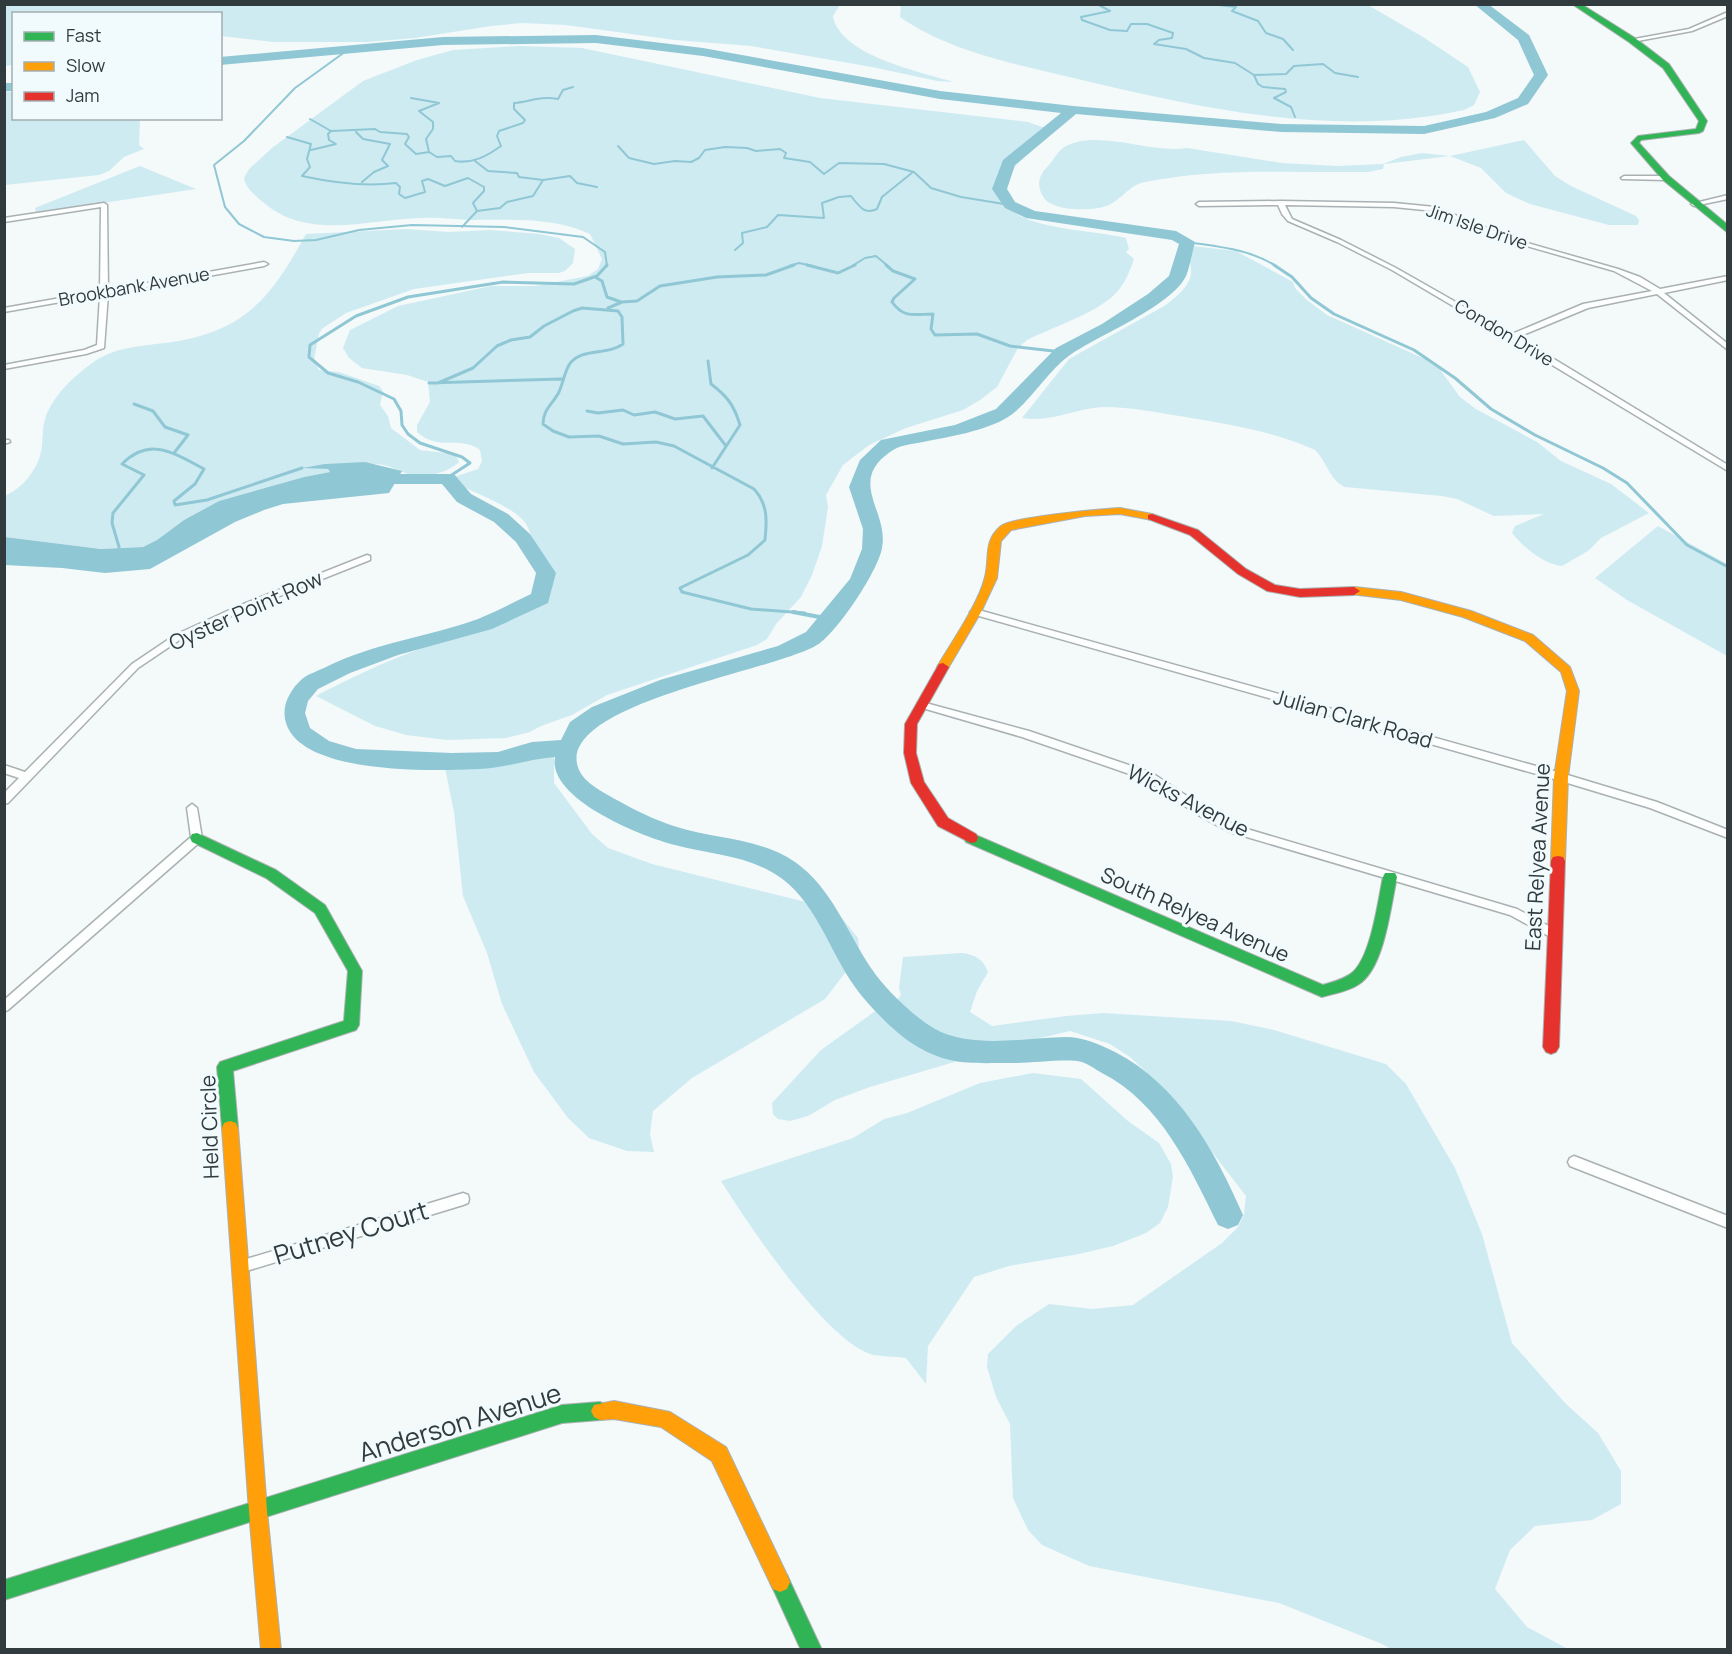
<svg xmlns="http://www.w3.org/2000/svg" width="1732" height="1654" viewBox="0 0 1732 1654" font-family="Manrope,sans-serif">
<rect width="100%" height="100%" fill="#f4f9fa"/>
<!-- green -->
<path fill="#cfebf2" d="M901,4L1368,5L1423,37L1468,67L1480,92L1474,105L1464,110C1332,139 1194,107 1065,76C1008,62 949,51 900,17Z
M4,5H840L833,16C839,55 920,72 954,82L937,81L872,67L751,46L675,40L566,25L522,23L491,26L415,38L368,42H273L221,36L220,14H14L13,65L5,66Z
M519,46L582,48L820,98L1028,122L1045,128L1046,130L1042,140L1009,172C1003,181 996,197 1006,206C1029,230 1094,230 1126,238L1129,249L1126,252L1134,259C1130,271 1124,286 1114,295C1096,313 1051,328 1027,340L1018,348L997,387L980,400L963,410L906,428L869,445L843,465L826,495L828,507L822,546L812,575L801,597L776,624L767,639L757,645L607,695L572,715L541,726L530,732L506,738L447,740L406,735L375,726L316,696C350,678 384,662 420,649C452,636 537,621 540,576C540,571 537,564 536,558C534,547 532,534 526,524C515,507 473,492 455,483L454,478L457,476L478,469L482,461L480,450C461,435 439,452 417,432V425L430,402L428,382L407,375L362,368L349,358L343,348L350,330L398,306L491,286H535L588,276L598,269L602,259L590,234C554,217 512,220 473,220C456,220 440,217 423,218C369,219 309,241 264,203C256,196 246,189 244,178L249,169L272,148L363,81L417,60L453,50Z
M5,91L13,92L14,118L140,119L139,145L144,149L124,157L109,171L99,175L5,185Z
M1524,140L1555,176L1571,186L1636,216L1639,220L1638,225H1609L1530,204L1506,193L1481,168L1450,156L1384,164L1383,169L1368,172C1294,173 1218,167 1145,182C1128,185 1120,203 1103,207C1089,211 1053,211 1044,198C1036,186 1038,176 1048,166C1054,160 1058,150 1066,146C1100,129 1151,154 1187,148L1282,163L1336,166L1383,164L1401,157L1422,153L1450,156Z
M140,166L196,189L36,213L35,208Z
M406,229L449,232L490,230L540,234L559,238L575,249L573,263L565,271L559,273H528L414,289L346,313L323,328L319,333L314,360L319,370L339,372L379,386L383,391L380,405L388,416L391,428L420,450L455,454L459,462L457,464C443,474 426,478 408,474C398,471 389,465 377,464C354,463 330,463 307,467L328,469L330,472L304,477L219,501L184,520L157,540L143,547L101,549L5,537L4,496C20,490 35,473 40,456C44,443 41,429 46,416C54,395 73,377 91,364C110,348 140,346 165,343C243,333 270,300 306,234Z
M1183,245L1236,251L1293,282L1295,288L1307,300L1327,315L1436,364L1460,397L1476,409L1537,442L1561,461L1611,484L1649,513L1601,538L1588,551L1562,566C1544,564 1523,547 1512,533L1515,526L1544,514L1494,516L1457,499L1442,496L1345,487C1329,480 1327,461 1315,450C1273,431 1231,425 1186,417C1159,413 1131,407 1104,407C1075,408 1052,423 1022,418L1069,359L1166,305C1176,297 1193,284 1191,269C1191,261 1185,253 1183,245Z
M1658,526L1727,564V656L1627,600L1595,578Z
M554,749V783L592,834L608,848L652,864L818,905L841,917L858,938L859,948L855,960L825,999L692,1078L653,1111L650,1134L654,1152L627,1151L589,1138L568,1118L534,1072L502,1004L487,953L463,896L454,812L445,768L512,762Z
M962,953C976,955 983,959 988,972L977,991L970,1012L992,1026L1066,1016L1103,1013L1231,1021L1274,1030L1386,1064L1406,1084L1455,1168L1482,1234L1512,1343L1566,1404L1598,1433L1621,1471V1504L1592,1520L1535,1526L1510,1550L1495,1589L1527,1627L1568,1649H1391L1382,1644L1279,1603L1089,1566L1042,1545L1028,1530L1013,1498L1010,1424L996,1397L987,1367L988,1354L1016,1326L1049,1304L1092,1309L1133,1305L1222,1243L1238,1227L1244,1214L1246,1196L1160,1085L1130,1057L1110,1044L1070,1031L1015,1044L870,1087L835,1100L808,1116L790,1121L778,1119L773,1114L772,1103L821,1050L881,1007L895,1002L901,995L899,988L903,957Z
M1033,1073L1081,1079L1128,1121L1159,1143L1171,1164L1173,1177L1168,1207L1160,1223L1146,1233L1113,1246L1079,1254L1009,1266L974,1277L928,1346L926,1384L906,1358C896,1356 878,1357 870,1354C823,1337 748,1224 721,1181L853,1138L884,1119L907,1113L980,1083Z"/>
<!-- water -->
<path fill="#90c7d4" d="M365,462L402,471L389,493L283,504L264,510L235,522L150,569L105,573L62,568L5,565V537L101,549L143,547L157,540L184,520L219,501L304,477L330,472L328,469L302,468L325,464Z"/>
<g fill="none" stroke-linecap="round" stroke-linejoin="round">
<!-- stream-far2 -->
<path stroke="#90c7d4" stroke-width="2" d="M1097,4L1110,11L1081,17L1082,20L1110,30L1127,31L1131,24H1147L1173,33L1172,38L1159,40L1154,44L1186,49L1204,58L1235,63L1254,75L1258,84L1263,87L1285,89L1286,92L1274,98L1291,107L1295,117
M1210,4L1236,7L1232,11L1258,21L1266,33L1283,39L1293,50
M349,49L295,88L244,141L214,165L225,207L239,224L264,237L294,241L316,240L359,230L412,225L504,227L583,237L605,252L607,266
M1254,75L1286,74L1294,66L1323,64L1335,73L1358,77
M411,98L439,103L419,111L433,122V129L426,139L429,152
M310,119L331,131L375,129L380,132L407,134L409,137L405,144L416,154L429,152L437,157L451,156L455,161C473,164 487,156 501,146L497,136L499,131L523,123L525,120L514,109V103C532,101 540,96 558,99L563,90L573,87
M356,132L363,139L390,144L382,160L388,166L374,172L362,182
M287,137L311,144L307,159L310,167L302,176C334,183 364,187 396,183L400,187L399,194L405,198L425,192L422,181L428,179L445,186L468,178L484,187V191L473,203L477,211
M618,146L629,158L654,164L675,161L691,162L699,158L705,150L725,147L747,148L756,151L780,149L786,153L784,158L810,162L824,174L839,163L884,164L914,172L931,188L961,197L1010,205
M311,150L336,144L329,140L328,134L331,131
M475,161L488,171L517,173L519,177L543,180L570,176L577,183L597,187
M462,227L477,211L500,208L507,202L533,196L543,180
M1187,242C1219,247 1249,249 1276,266
M735,250L743,243L742,233L767,227L778,215L824,218L822,203L839,197L851,196C859,206 864,215 877,209L882,197L913,172
M789,266L799,263L813,266
M852,266L865,258L876,256L888,266"/>
<!-- stream-far1 -->
<path stroke="#90c7d4" stroke-width="3" d="M807,265L838,273L855,265
M886,265L893,271L915,279L894,298L892,302C904,319 915,314 933,314L931,329L935,335L977,334L1010,346L1062,352
M1274,265L1292,277L1311,298L1334,314L1414,350L1455,378L1491,409L1535,435L1603,468L1627,483L1687,545L1728,567
M595,277L602,281L607,297L621,302
M608,308L622,302L637,301L660,286L717,277L766,275L794,265
M708,361L711,384C727,396 734,405 740,425L712,468
M429,383L562,379
M438,383L473,368L497,346L511,340L530,337L544,326L573,311L582,308L618,311L622,317L623,344C607,356 580,347 569,365C564,374 563,383 559,392C553,404 543,409 543,424L553,431L569,437L599,436L623,444L656,442L674,446L754,489C768,504 767,521 765,540L748,555L680,588L682,592L751,609L805,613
M134,404L153,411L165,427L188,435L174,453
M587,411L598,413L623,410L634,415L655,412L675,419L703,416L726,446
M447,478L470,463L462,457L420,443L408,434L402,425L401,411L394,399L358,382L328,373L309,357L310,345L356,316L408,297L503,282L574,284L597,276L607,265
M119,547L112,523L113,513L144,475L122,464C150,436 174,453 204,469L195,484L174,501L175,505L207,500L302,468"/>
<!-- stream -->
<path stroke="#90c7d4" stroke-width="4" d="M793,612L830,619"/>
<!-- river -->
<path fill="#90c7d4" fill-rule="evenodd" d="M1474,4H1488L1529,35L1548,75L1528,104L1495,118L1424,134L1281,132L1076,114L1015,165L1007,189L1015,202L1035,211L1176,231L1195,242C1192,253 1190,266 1186,276C1172,306 1097,336 1070,355C1047,371 1031,402 1008,417C986,431 948,437 923,442C912,444 899,445 890,452C847,482 889,511 882,548C878,571 839,629 820,643C784,670 550,703 579,770C585,783 601,791 613,798C633,809 654,820 677,827C715,839 760,838 795,862C831,887 847,932 871,968C884,988 914,1017 935,1029C971,1049 1025,1038 1065,1037C1084,1037 1098,1044 1115,1052C1179,1085 1215,1151 1243,1215L1238,1225L1228,1229L1218,1225C1190,1168 1161,1103 1102,1073C1095,1069 1088,1064 1082,1062C1066,1058 1028,1064 1009,1063C971,1063 948,1066 913,1044C895,1033 868,1005 855,987C829,951 815,898 775,874C745,855 708,854 675,845C643,837 547,799 555,757C529,759 505,768 479,769C433,771 302,775 286,723C281,707 289,691 302,679C308,674 318,671 326,667C374,643 428,637 478,619C496,612 514,602 531,594L536,573L516,542L494,522L457,502L442,484H365L358,482L355,478L358,474H454L471,494L508,514L530,534L556,573L548,603L492,629L398,655L350,673L318,689L308,701L305,713L310,728L329,741L356,749L452,753L498,752L532,742L561,740L570,722L592,707L660,680L778,646L806,632L850,579L862,549L863,529L849,487L860,460L881,440L955,425L996,409L1056,348L1102,324L1148,294L1169,276L1179,244L1172,240L1026,218L1005,208L992,189L1003,160L1061,113L940,99L703,56L596,43L443,45L220,65V57L443,37L596,35L703,48L940,91L1073,106L1281,124L1424,126L1486,112L1518,98L1534,75L1518,40Z
M4,83H14V91H4Z"/>
<!-- street casing -->
<g stroke="#aab1b2" stroke-width="3">
<path id="street" d="M1728,12V16L1692,31L1632,42L1629,40L1689,29Z
M1624,176H1666L1669,178L1666,180L1622,179L1621,178Z
M1728,195V199L1694,206L1691,204Z
M1281,201L1394,203L1435,207L1517,240L1618,269L1640,277L1660,289L1728,276V280L1664,293L1728,344V350L1657,294L1588,308L1518,337L1728,465V471L1509,339L1392,270L1337,242L1288,221L1282,214L1278,205L1199,206L1196,204L1199,202ZM1285,205L1394,207L1434,211L1513,242L1614,271L1652,291L1583,304L1512,334L1396,268L1341,240L1292,219Z
M104,203L107,205L108,290L264,262L268,264L264,266L108,294L104,348L86,354L4,369V365L84,350L97,345L100,295L4,312V308L100,291L101,207L4,222V218Z
M4,440H9L10,442L4,444Z
M367,555L370,556V560L242,611L181,639L138,668L8,803L4,804V793L19,778L4,773V765L25,772L132,664L175,635L236,607Z
M975,609L1561,773L1657,802L1728,830V838L1650,808L1561,781L972,614L970,612L972,610Z
M922,702L1029,731L1152,773L1211,812L1237,826L1517,909L1558,931L1560,934L1558,937L1554,939L1510,915L1230,832L1203,818L1144,779L1022,737L919,707L917,705Z
M192,804L197,808L202,838L201,841L8,1010L4,1012V1000L191,837L187,808Z
M1574,1156L1728,1216V1228L1570,1166L1568,1162L1570,1158Z
M463,1193L468,1195L469,1199L468,1203L463,1205L240,1273L235,1272L233,1267L235,1262L240,1261Z"/>
</g>
<!-- fast casing -->
<g stroke="#aab1b2" stroke-width="2">
<path id="fast" d="M1572,4H1581L1635,38L1669,64L1707,121L1703,131L1699,133L1641,140L1639,143L1669,176L1728,225V233L1663,180L1631,143L1638,136L1696,129L1699,121L1663,68L1629,42Z
M197,833L276,870L325,905L362,971L359,1025L356,1030L233,1071L238,1128L236,1133L230,1135L224,1133L222,1128L217,1067L220,1062L344,1021L348,971L315,913L266,878L192,842L190,838L192,834Z
M971,833L1323,985C1333,982 1345,979 1353,972C1371,956 1378,901 1383,877L1385,873H1395L1397,877C1391,905 1385,959 1365,979C1355,990 1336,993 1322,997L966,842L964,838L966,834Z
M600,1402L606,1405L609,1411L606,1417L600,1420L562,1423L4,1600V1580L562,1405Z
M780,1572L787,1575L822,1650H801L770,1582L773,1575Z"/>
</g>
<!-- slow casing -->
<g stroke="#aab1b2" stroke-width="2">
<path id="slow" d="M1120,508L1152,514L1158,517L1152,520L1120,514L1085,516L1011,530L1001,541L997,578L981,612L947,670H939L937,667C951,643 979,603 985,577C990,557 983,541 1001,526C1013,517 1101,509 1120,508Z
M1354,587L1401,592L1471,611L1533,635L1570,667L1579,691L1568,777L1565,861L1563,865H1553L1551,861L1554,777L1567,691L1561,672L1525,641L1463,617L1401,600L1350,594L1348,591L1350,588Z
M230,1121L236,1123L238,1128L267,1511L281,1650H261L249,1511L222,1128L224,1123Z
M614,1401L670,1412L726,1447L787,1575L790,1582L787,1589L780,1592L773,1589L712,1461L661,1427L614,1419L600,1420L594,1417L591,1411L594,1405Z"/>
</g>
<!-- jam casing -->
<g stroke="#aab1b2" stroke-width="2">
<path id="jam" d="M1152,514L1198,530L1246,569L1275,585L1300,589L1354,587L1360,591L1354,595L1300,597L1267,591L1238,574L1190,535L1148,519V515Z
M943,663L949,667L917,724L916,753L924,782L948,818L976,834L978,838L976,842L971,843L938,826L911,783L904,753L905,724L939,664Z
M1558,856L1563,857L1565,861L1559,1047L1556,1052L1551,1054L1546,1052L1543,1047L1551,861L1553,857Z"/>
</g>
<!-- street -->
<use href="#street" fill="#fdfefe" fill-rule="evenodd"/>
<!-- fast -->
<use href="#fast" fill="#30b455" fill-rule="evenodd"/>
<!-- slow -->
<use href="#slow" fill="#ff9f0a" fill-rule="evenodd"/>
<!-- jam -->
<use href="#jam" fill="#e5322d" fill-rule="evenodd"/>
</g>
<g text-anchor="middle" stroke-width="6" stroke-linejoin="round" paint-order="stroke">
<!-- far-street labels -->
<g font-size="18" fill="#313a3d" stroke="#f1fafd">
<text transform="translate(1477 227) rotate(19)" y="6">Jim Isle Drive</text>
<text transform="translate(134 287) rotate(-10)" y="6">Brookbank Avenue</text>
<text transform="translate(1504 333) rotate(31)" y="6">Condon Drive</text>
</g>
<!-- street labels -->
<g font-size="21" fill="#313a3d" stroke="#f1fafd">
<text transform="translate(246 611) rotate(-24)" y="7">Oyster Point Row</text>
<text transform="translate(1353 719) rotate(16)" y="7">Julian Clark Road</text>
<text transform="translate(1188 801) rotate(27)" y="7">Wicks Avenue</text>
<text transform="translate(1538 857) rotate(-87)" y="7">East Relyea Avenue</text>
<text transform="translate(1195 915) rotate(24)" y="7">South Relyea Avenue</text>
<text transform="translate(210 1127) rotate(-92)" y="7">Held Circle</text>
</g>
<!-- near-street labels -->
<g font-size="26" fill="#313a3d" stroke="#f1fafd">
<text transform="translate(351 1233) rotate(-17)" y="9">Putney Court</text>
<text transform="translate(460 1423) rotate(-17)" y="9">Anderson Avenue</text>
</g>
</g>
<!-- border -->
<rect width="1732" height="1654" fill="none" stroke="#313a3d" stroke-width="12"/>
<!-- legend -->
<rect x="12" y="12" width="210" height="108" fill="#f1fafd" stroke="#a4adb0" stroke-width="1.5"/>
<rect x="24" y="32" width="30" height="9" fill="#30b455" stroke="#a4adb0" stroke-width="1.5"/>
<text x="66" y="42" font-size="18" fill="#313a3d">Fast</text>
<rect x="24" y="62" width="30" height="9" fill="#ff9f0a" stroke="#a4adb0" stroke-width="1.5"/>
<text x="66" y="72" font-size="18" fill="#313a3d">Slow</text>
<rect x="24" y="92" width="30" height="9" fill="#e5322d" stroke="#a4adb0" stroke-width="1.5"/>
<text x="66" y="102" font-size="18" fill="#313a3d">Jam</text>
</svg>
